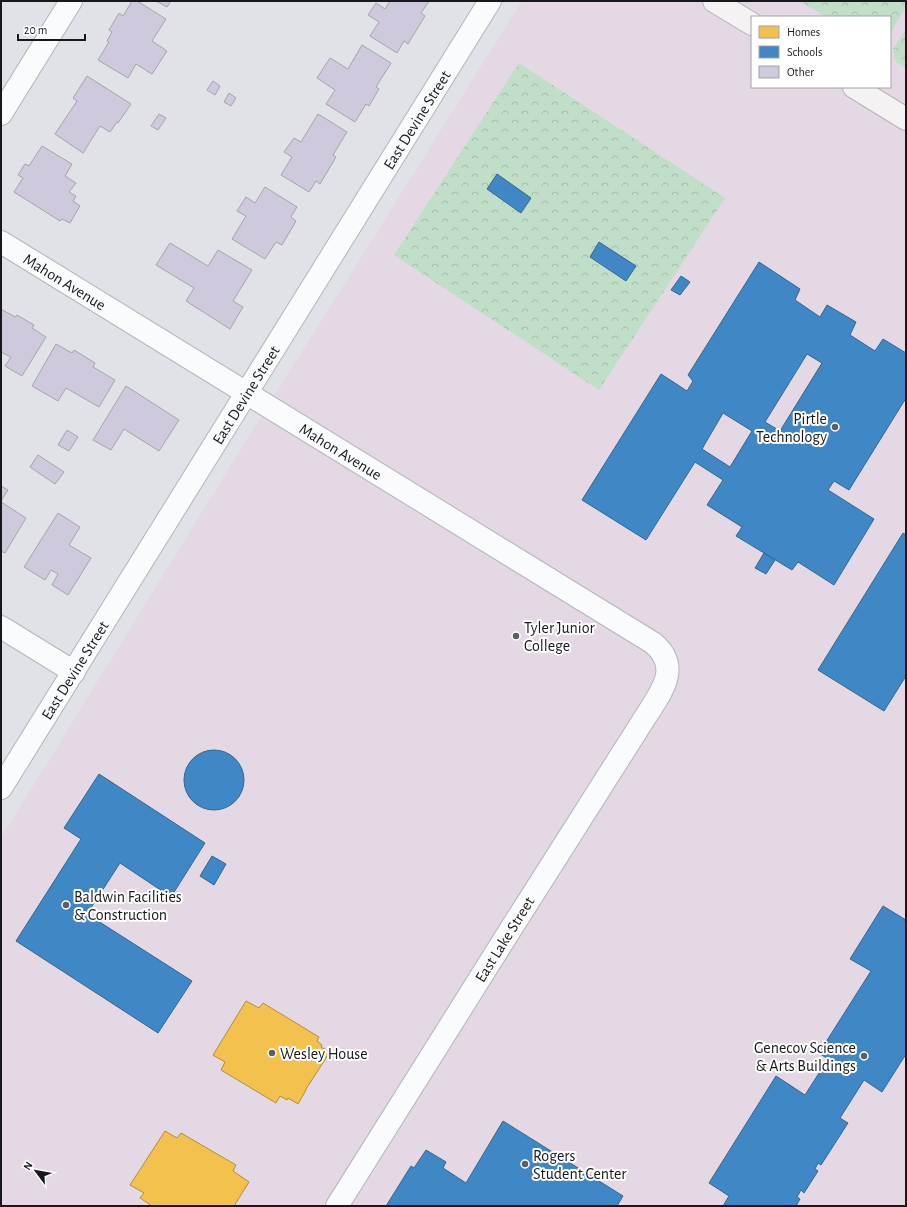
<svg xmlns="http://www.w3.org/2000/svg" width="907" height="1207" viewBox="0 0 907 1207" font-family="'Alegreya Sans',sans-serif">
<defs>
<pattern id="forest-crowns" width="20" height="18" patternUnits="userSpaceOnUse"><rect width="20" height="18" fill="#c1dec9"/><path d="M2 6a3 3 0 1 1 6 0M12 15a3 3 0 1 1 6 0" fill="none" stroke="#a5beac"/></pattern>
</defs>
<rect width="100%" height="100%" fill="#e1e2e8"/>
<!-- education -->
<path fill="#e3d8e3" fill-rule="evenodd" d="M522,1H906V1206H1V838L250,434ZM752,17H890V87H752Z"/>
<!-- forest -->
<path fill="url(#forest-crowns)" d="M800,1H906V7L890,34V17H826Z
M906,29V68L896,62L893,49Z
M519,63L725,198L599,390L394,255Z"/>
<!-- homes -->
<path fill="#f2c14e" stroke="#b08e3f" d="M246,1001L259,1008L263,1003L319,1037L317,1041L322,1045L321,1047L330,1052L306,1089V1090L298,1104L288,1098L287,1100L280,1096L276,1103L221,1070L225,1062L213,1055Z
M165,1131L177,1138L181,1133L236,1165L233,1171L249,1182L234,1206H152L140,1198L144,1193L130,1185Z"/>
<!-- schools -->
<path fill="#3f88c5" stroke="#336692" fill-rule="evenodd" d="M497,174L531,198L521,213L487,189Z
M599,242L636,266L626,281L590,257Z
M759,262L800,289L795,300L820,317L827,305L856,322L850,335L875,351L883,339L906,353V398L849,490L834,481L828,490L874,519L834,585L798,562L792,570L736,536L742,527L707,505L723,480L695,462L646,540L582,500L661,374L687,391L693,381L688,375ZM807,354L822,363L780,431L765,422ZM723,413L752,431L730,467L702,449Z
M681,276L690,282L680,295L671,290Z
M903,533L906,535V676L884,711L818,670Z
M764,553L775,560L766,574L755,568Z
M184 780a30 30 0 1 1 60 0a30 30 0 1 1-60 0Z
M99,774L205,843L171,897L120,863L87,914L192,981L158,1033L16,941L81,839L64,828Z
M212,856L226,864L214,885L200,876Z
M883,906L906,920V1054L882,1092L864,1080L840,1118L848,1123L821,1165L818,1163L815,1169L818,1171L804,1193L801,1190L797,1197L800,1199L796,1206H723L729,1196L709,1183L776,1076L805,1095L828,1059L819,1053L871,971L850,959Z
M503,1121L623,1196L617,1206H386L411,1166L414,1168L426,1150L446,1162L443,1168L466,1183Z"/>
<!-- building -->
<path fill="#cec9dc" stroke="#a4a4a9" d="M132,1H137L166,19L152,41L167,51L152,74L136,64L128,78L98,60L109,42L107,41L112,32L109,30L119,13L123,16Z
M156,1H171L167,7Z
M390,1H429L421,13L425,16L408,44L404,41L397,53L370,36L379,22L368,15L376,3L385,9Z
M362,45L391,63L376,87L379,89L369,106L366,104L355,122L326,104L335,90L317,78L330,58L348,69Z
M87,76L131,104L118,123L117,122L110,132L100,126L83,153L55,134L77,101L73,98Z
M213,81L220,86L215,95L207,90Z
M229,93L236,98L231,106L224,102Z
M159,114L166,118L158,130L151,126Z
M318,114L347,132L333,155L336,157L320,184L316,181L309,192L281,175L292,157L284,152L294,138L301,142Z
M42,146L72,164L65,176L76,183L69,192L76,196L73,201L80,206L70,223L62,219L60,221L14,192L23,178L18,175L25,164L29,166Z
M265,187L297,207L291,217L296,221L282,245L276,242L265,259L232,239L246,216L237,211L246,197L255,203Z
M170,243L208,266L218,250L252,270L233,301L243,307L230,329L186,301L194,288L156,265Z
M1,309L15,317L17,315L34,325L32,328L46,337L22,376L5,366L11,357L1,352Z
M56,344L72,353L74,350L95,363L93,367L115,380L99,407L66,388L58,401L32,386Z
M126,386L179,420L159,451L124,429L111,450L93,440Z
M67,430L78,437L69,451L58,445Z
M38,455L64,472L55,484L30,467Z
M1,486L8,490L1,501Z
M1,502L26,518L5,553L1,551Z
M58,513L80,527L69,545L91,558L68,595L52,585L58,574L51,570L45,580L24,567Z"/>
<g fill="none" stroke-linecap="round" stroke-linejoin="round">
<!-- street casing -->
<g stroke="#b3b4b8" stroke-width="24">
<g id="street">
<path d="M1,114L71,1"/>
<path id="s1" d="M1,242L653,643C682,667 661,692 646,716L514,924L337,1206"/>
<path d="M1,627L74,672"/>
<path id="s2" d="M1,788L490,1"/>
</g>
</g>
<!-- secondary casing -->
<g stroke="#b3b4b8" stroke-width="24">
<path id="secondary" d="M714,1L752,24
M854,87L906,119"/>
</g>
<!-- street -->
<use href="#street" stroke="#fafbfc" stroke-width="22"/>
<!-- secondary -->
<use href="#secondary" stroke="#f5f2f3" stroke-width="22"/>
</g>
<!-- markers -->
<g fill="#5e5f63" stroke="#fff" stroke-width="1.5">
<circle cx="835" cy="427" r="4"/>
<circle cx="516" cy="636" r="4"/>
<circle cx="66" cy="905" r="4"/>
<circle cx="272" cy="1053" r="4"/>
<circle cx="864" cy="1056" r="4"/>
<circle cx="525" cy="1164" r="4"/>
</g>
<g text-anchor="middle" stroke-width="4" stroke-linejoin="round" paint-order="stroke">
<!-- street labels -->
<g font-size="16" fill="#17181b" stroke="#fff">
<text dy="6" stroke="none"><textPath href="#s2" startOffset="787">East Devine Street</textPath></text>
<text dy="6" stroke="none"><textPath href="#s1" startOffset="75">Mahon Avenue</textPath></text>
<text dy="6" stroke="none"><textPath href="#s2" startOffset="463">East Devine Street</textPath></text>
<text dy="6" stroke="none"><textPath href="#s1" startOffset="399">Mahon Avenue</textPath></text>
<text dy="6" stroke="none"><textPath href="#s2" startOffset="139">East Devine Street</textPath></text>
<text transform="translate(504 939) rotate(-58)" y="6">East Lake Street</text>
</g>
<!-- poi labels -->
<g font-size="16" fill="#17181b" stroke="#fff" text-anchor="start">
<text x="827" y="424" text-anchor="end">Pirtle<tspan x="827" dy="18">Technology</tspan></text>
<text x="524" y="633">Tyler Junior<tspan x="524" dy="18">College</tspan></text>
<text x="74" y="902">Baldwin Facilities<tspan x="74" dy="18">&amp; Construction</tspan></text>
<text x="856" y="1053" text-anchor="end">Genecov Science<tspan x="856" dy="18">&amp; Arts Buildings</tspan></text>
<text x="280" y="1059">Wesley House</text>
<text x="533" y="1161">Rogers<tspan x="533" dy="18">Student Center</tspan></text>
</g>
</g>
<!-- border -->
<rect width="907" height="1207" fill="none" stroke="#17181b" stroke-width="4"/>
<!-- legend -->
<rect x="751" y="16" width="140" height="72" fill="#ffffff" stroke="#a2a3a4"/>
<rect x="759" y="26" width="20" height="12" fill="#f2c14e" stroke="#a2a3a4"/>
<text x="787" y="36" font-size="12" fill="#17181b">Homes</text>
<rect x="759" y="46" width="20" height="12" fill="#3f88c5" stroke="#a2a3a4"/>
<text x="787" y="56" font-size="12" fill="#17181b">Schools</text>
<rect x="759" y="66" width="20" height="12" fill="#cec9dc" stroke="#a2a3a4"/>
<text x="787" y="76" font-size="12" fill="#17181b">Other</text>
<!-- north arrow -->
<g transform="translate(36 1171) rotate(302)" stroke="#ffffff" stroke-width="3" paint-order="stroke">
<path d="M0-3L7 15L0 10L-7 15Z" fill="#17181b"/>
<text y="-6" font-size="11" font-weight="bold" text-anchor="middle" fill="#17181b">N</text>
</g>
<!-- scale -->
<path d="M18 34v6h67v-6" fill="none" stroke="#17181b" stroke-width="2"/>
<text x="24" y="34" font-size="12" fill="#17181b" stroke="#ffffff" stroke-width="3" paint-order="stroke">20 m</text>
</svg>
